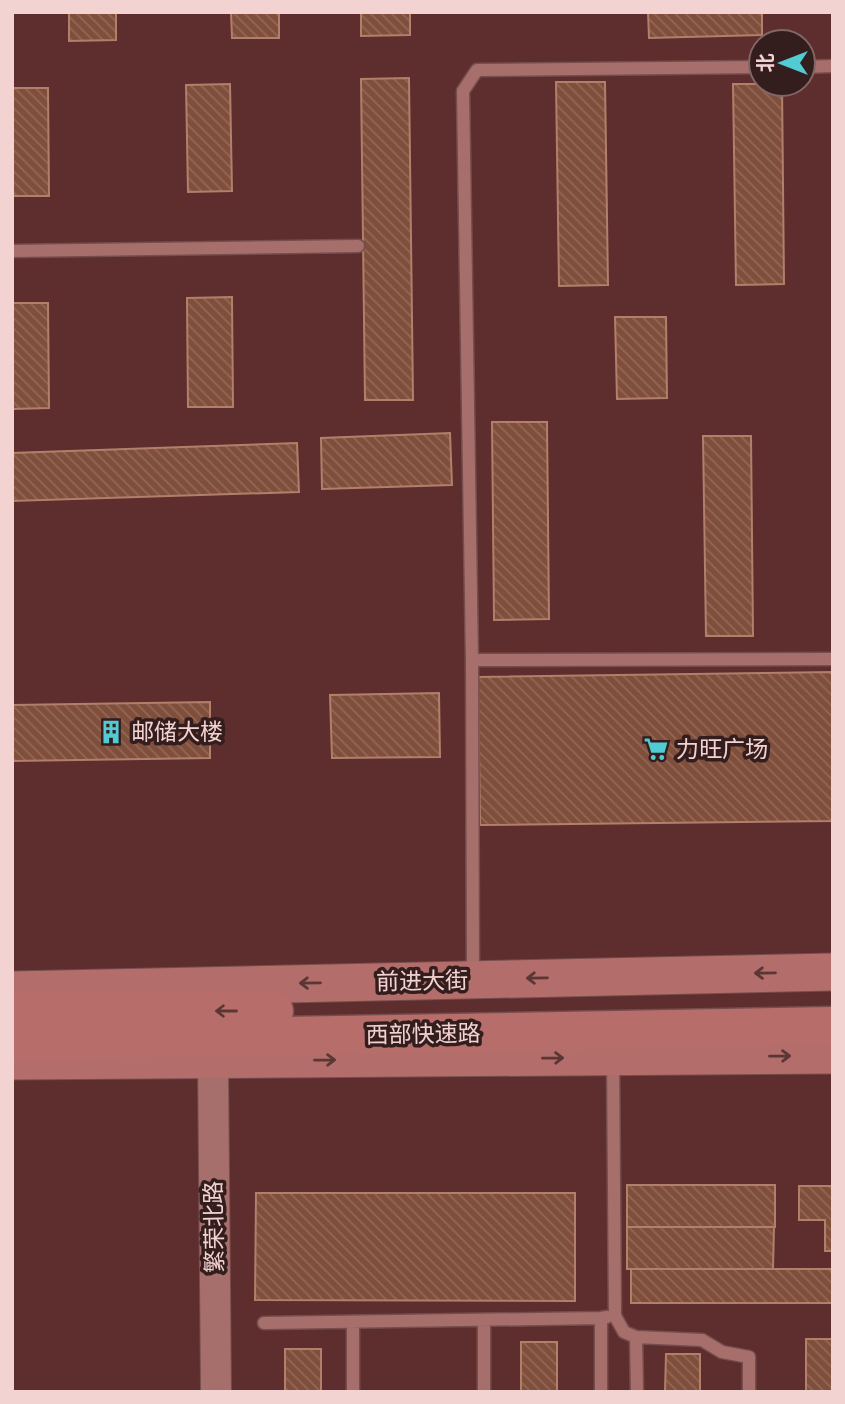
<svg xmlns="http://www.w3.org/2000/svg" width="845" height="1404" viewBox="0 0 845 1404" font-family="'Space Grotesk','Noto Sans SC',sans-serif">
<defs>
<pattern id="building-back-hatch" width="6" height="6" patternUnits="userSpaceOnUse" patternTransform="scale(1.75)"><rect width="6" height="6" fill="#7f4f3c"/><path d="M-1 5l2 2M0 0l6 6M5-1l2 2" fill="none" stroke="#926757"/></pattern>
</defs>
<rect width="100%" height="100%" fill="#5e2d2d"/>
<!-- building -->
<path fill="url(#building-back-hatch)" stroke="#b37f6b" stroke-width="2" d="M69,12H116V40L69,41Z
M231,12H279V38H232Z
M361,12H410V35L361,36Z
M648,12H762V35L649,38Z
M409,78L413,400H365L361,79Z
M556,82H605L608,285L559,286Z
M230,84L232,191L188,192L186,85Z
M733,84H782L784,284L736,285Z
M12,88H48L49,196H12Z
M232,297L233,407H188L187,298Z
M12,303H48L49,408L12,409Z
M615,317H666L667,398L617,399Z
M492,422H547L549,619L494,620Z
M450,433L452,485L322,489L321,438Z
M703,436H751L753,636H706Z
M297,443L299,492L12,501V453Z
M833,672V821L480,825L478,677Z
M439,693L440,757L332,758L330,695Z
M210,702V758L12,761V705Z
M627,1185H775V1227H627Z
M799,1186H833V1251H825V1220H799Z
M256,1193H575V1301L255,1300Z
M627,1227H774L773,1269H627Z
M631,1269H833V1303H631Z
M806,1339H833V1392H806Z
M521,1342H557V1392H521Z
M285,1349H321V1392H285Z
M666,1354H700V1392H665Z"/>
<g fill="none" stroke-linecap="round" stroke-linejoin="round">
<!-- service casing -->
<g stroke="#764d4d" stroke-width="15">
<path id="service" d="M803,67L833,66
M12,251L358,246
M472,660L833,659
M473,976L472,660L463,91L477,70L761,67
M613,1058L615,1316L624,1332L636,1337L702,1340L722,1352L749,1357V1392
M484,1320V1392
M353,1322V1392
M264,1323L601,1318
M636,1337L637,1392
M601,1392V1318L607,1317"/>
</g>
<!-- tertiary casing -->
<g stroke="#764d4d" stroke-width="32">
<path id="tertiary" d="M213,1062L216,1392"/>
</g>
<!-- primary casing -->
<g stroke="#764d4d" stroke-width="39">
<path id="primary" d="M12,990L833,972
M12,1061L833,1055"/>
</g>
<!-- trunk casing -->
<g stroke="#764d4d" stroke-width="41">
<path id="trunk" d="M12,1010L274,1011
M12,1041L833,1026"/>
</g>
<!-- service -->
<use href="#service" stroke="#a66f6c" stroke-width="12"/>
<!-- tertiary -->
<use href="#tertiary" stroke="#a66f6c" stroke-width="30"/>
<!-- primary -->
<use href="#primary" stroke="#b36e6b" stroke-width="37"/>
<!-- trunk -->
<use href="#trunk" stroke="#b76e6b" stroke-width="38"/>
</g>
<!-- one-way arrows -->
<defs><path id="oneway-shaft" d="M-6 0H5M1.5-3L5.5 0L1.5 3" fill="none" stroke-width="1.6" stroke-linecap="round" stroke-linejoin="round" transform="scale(1.75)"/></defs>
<g stroke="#5a3634">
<use href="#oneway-shaft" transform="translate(765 973) rotate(179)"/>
<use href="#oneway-shaft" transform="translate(537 978) rotate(179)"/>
<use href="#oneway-shaft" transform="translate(310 983) rotate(179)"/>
<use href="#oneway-shaft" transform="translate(780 1056) rotate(-1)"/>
<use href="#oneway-shaft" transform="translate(553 1058) rotate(-1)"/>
<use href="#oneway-shaft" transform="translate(325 1060) rotate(-1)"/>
</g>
<use stroke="#5b3634" href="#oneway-shaft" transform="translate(226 1011) rotate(-180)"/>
<!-- icons -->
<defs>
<g id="building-bare" transform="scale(1.89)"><path d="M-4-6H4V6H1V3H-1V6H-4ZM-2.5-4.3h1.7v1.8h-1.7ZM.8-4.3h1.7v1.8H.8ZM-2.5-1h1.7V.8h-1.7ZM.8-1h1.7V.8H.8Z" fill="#51ccd5" stroke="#341e1d" stroke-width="2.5" paint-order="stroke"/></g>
<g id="supermarket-bare" transform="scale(1.89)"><path d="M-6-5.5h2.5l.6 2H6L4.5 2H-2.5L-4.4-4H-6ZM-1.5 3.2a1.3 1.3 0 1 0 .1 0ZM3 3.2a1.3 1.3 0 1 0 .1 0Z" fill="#51ccd5" stroke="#341e1d" stroke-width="2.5" paint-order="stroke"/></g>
</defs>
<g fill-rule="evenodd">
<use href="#building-bare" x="111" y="732"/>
<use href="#supermarket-bare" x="656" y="749"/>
</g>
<g text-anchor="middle" stroke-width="7" stroke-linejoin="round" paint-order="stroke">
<!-- poi labels -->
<g font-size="23" fill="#f3d3d1" stroke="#341e1d" text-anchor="start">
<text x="131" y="740">邮储大楼</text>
<text x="676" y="757">力旺广场</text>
</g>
<!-- street labels -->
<g font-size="23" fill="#f3d3d1" stroke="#341e1d">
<text transform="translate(422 981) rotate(-1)" y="8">前进大街</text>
<text transform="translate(423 1034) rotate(-1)" y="8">西部快速路</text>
<text transform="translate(214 1227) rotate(-91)" y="8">繁荣北路</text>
</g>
</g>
<!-- border -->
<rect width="845" height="1404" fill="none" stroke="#f3d3d1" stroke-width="28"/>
<!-- north arrow -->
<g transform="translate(782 63) rotate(270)"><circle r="33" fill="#341e1d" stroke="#806665" stroke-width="2"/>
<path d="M0-5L12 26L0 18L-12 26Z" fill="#51ccd5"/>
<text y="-10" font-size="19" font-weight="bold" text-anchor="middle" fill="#f3d3d1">北</text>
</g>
</svg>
